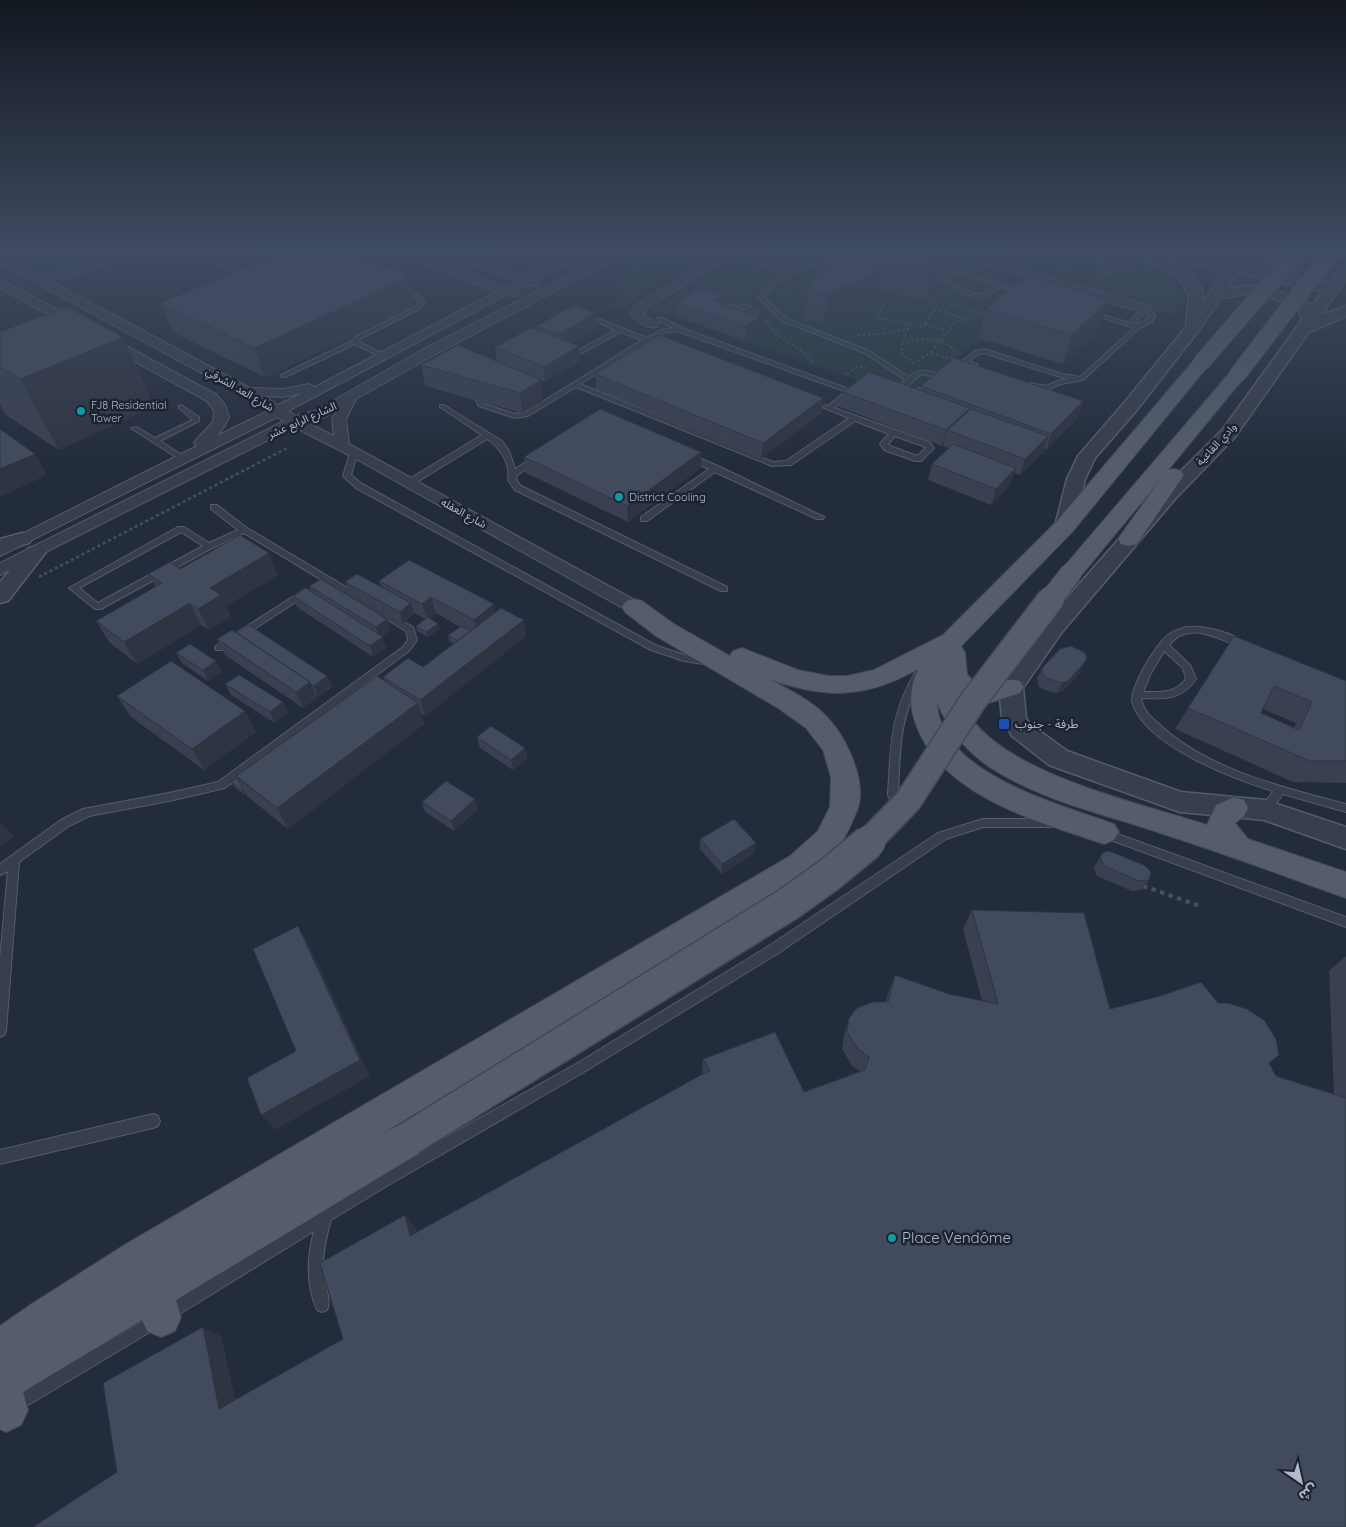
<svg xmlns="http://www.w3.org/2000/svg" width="1346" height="1527" viewBox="0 0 1346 1527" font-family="Quicksand,'Noto Sans Arabic',sans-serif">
<rect width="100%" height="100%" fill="#232c3c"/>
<!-- green -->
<path fill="#25383d" d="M23,250H125C90,263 44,290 11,261L16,254Z
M667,250H722L640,296L629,304L627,312L616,308L610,304L620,298L613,279Z
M750,250H913L1040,287L909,398L651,309Z
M954,250H1106L1162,268L1181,289L1186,299L1178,316Z"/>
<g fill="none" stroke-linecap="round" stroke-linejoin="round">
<!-- trunk-tunnel -->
<path stroke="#384151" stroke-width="17" stroke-dasharray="17 8" stroke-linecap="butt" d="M1239,250L1346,277"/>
<!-- service casing -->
<g stroke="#555c6a" stroke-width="2">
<path id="service" d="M184,250H192L251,277L246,278Z
M352,250H358L343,261V264H339L338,259Z
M504,250H512L520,254L531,250H539L520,258Z
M743,250H751L798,267L817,260L837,259V261C830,262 823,261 817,263C802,267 773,283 764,297L787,319L869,351L909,377C919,369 925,370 936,373L939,377C931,392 915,400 901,387V384L905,380L865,353L783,321L758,297L767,286L784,274L753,263L722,257L725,255L756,261L788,272L793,269ZM924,374L933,377L924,387L914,390L907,386L920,375Z
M1062,250H1071L1132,269L1129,271L1115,267L1102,277H1098V275L1110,265Z
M917,258L940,262L972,275L1028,292L1025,294L1001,287L986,297L979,298L958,291L949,284L922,274C937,267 967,297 982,294C986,293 992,288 996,285L968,277L937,265L915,261V259Z
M399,289L419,295L425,303L419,309L360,339L358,341L385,355V357H381L355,344L285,377H281V375L352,341L355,337L415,307L419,303L415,297L399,291Z
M743,305H747L758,312L742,323L740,322V320L751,312L743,307Z
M1144,308H1148L1155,315L1152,322L1140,328L1083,380L1061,384L1047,390L1027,385L1030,383L1046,386L1057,381L1067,379L984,353L979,354L969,361L978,365V367H974L961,362L975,351L984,349L1062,374L1080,377L1134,328L1089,313V311L1131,323L1133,317ZM1146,312L1149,315L1147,320L1136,324L1138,319Z
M658,318H662L682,328L849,389L850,395L834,408L929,442L934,448L921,461H915L884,450L880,444L889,434L855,421L791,465L772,466L576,387L528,416L515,418L479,406L476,401L481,400L484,404L515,414L526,412L642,340L621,332L578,355H574V353L615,330L595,321V319H599L647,338L660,330L673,328L658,320ZM677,331L844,391V393L828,406L825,405L822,407L849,418L786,461L773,462L580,384L648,343H654L655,342L652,340L664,333ZM895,436L923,446L926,448L917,456L890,446L888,444Z
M181,405L199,417V421L160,441L185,457L186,459L182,461L131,428L137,427L155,438L193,420L179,408V406Z
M440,405H444L502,441L509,451L515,469L532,458H538V462L517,475L516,480L521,486L727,587V591H721L515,490L508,480C511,464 500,447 487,439L412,485H406V481L482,435L440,407Z
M351,450L358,452L351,475L362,484L657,646L685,655L710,659L715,662L710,665L684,661L651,650L356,488L343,476Z
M686,455H692L718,466L824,517L823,519H817L715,472L647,521H641V517L709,469L686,459Z
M211,505H217L247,528L413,627L417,640L409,651L225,788L169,801L89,816L69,826L19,862L6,1031L4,1035L0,1037V959L8,871L0,875V864L61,820L83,809L169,793L218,782L403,647L408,640L406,631L244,533L212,548L101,609H95L69,588L178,527H184L209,543L238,530L211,509ZM181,532L203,546L98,603L79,588Z
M305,589L308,590V594L222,650H216L215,648L216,646Z
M1186,627C1203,625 1236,633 1247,645L1243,648C1219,640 1190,619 1169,645L1190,665L1196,679C1182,700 1164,699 1141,698C1143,710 1150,716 1158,723C1205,769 1284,788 1346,804V812L1283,794L1269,813H1261L1260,810L1273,791C1234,779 1143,745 1132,701C1132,684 1155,646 1168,635C1173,631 1180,629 1186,627ZM1164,651L1183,668L1186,679C1174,694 1161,692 1143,692L1150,675Z
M920,668L925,671C899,716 900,746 898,795L897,798H889L888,795C891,744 890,714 917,669Z
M983,819H1056L1060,820L1061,823L1060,826L1056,827H983L946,839L777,954L584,1072L385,1187L331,1220C326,1237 322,1254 323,1271C324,1283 332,1300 327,1310L322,1312L317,1310C306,1285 307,1257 314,1231L173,1318L168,1320L163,1318L161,1313L163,1308L375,1177L576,1064L769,946L938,833Z
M1104,829L1346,917V927L1100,836L1099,833L1100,830Z
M153,1114L158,1116L160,1121L158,1126L153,1128L0,1164V1150Z
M155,1314L160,1316L162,1321L160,1326L0,1422V1405Z"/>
</g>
<!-- minor casing -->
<g stroke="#555c6a" stroke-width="2">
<path id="minor" d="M125,250H141L76,276L48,280L250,388L283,389L309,384L315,387L496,292L392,250H408L505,287L516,281L431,250H448L524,277L576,250H590L535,280L540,284L538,286L526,285L515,291L519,294L517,296L506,295L288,411L296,416L315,411L422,350L619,250H633L432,356L356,399L346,419L349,444L640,603L643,607L640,611L634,613L628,611L349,455L294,427L0,575V563L284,421L277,417L0,556V545L197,446L194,443L196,440L213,422L214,411L207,401L103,344L101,341L103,338H111L217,395L225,405L229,417L224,427L217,436L268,411L242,395L0,263V256L37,275L70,271ZM302,393L278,405L264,396L283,397ZM337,410L332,419L334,436L306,422L325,417Z
M727,250H740L644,310L645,316L659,324L657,327C647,329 636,322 631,313L635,305Z
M933,250H952L1150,306L1152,309L1146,313L1142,312Z
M0,280L81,322L83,325L77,329L73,328L0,288Z"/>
</g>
<!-- tertiary casing -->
<g stroke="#555c6a" stroke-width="3">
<path id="tertiary" d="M1122,250H1144L1151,253L1149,250H1175L1228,263L1235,250H1249L1247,253L1295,254L1346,250V257L1295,262L1243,261L1241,266L1329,283L1341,266L1346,265V279L1321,315L1346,306V316L1308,333L1235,437L1175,499L1062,632L1023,688L1026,718L1030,724L1067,751L1181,792L1265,800L1346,827V849L1264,820L1180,812L1049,765L1012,736L1002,719L999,687L1046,622L1161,491L1223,429L1302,320L1299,309L1269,297L1247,293L1220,299L1199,330L1136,411L1095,458L1085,479L1075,526L1072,530L1065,532L1058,530L1055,526L1067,479L1078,456L1124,403L1186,327L1189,297L1183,283L1165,269L1124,253ZM1151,253L1221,270L1224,271L1203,303C1205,274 1173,261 1151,253ZM1237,273L1323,291L1312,306L1309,303L1272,289L1247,285L1227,289Z
M22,533L29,535L32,539L29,543L0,552V539Z
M36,546L43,548L46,552L8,601L0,603V582L29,548Z"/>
</g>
<!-- primary casing -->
<g stroke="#404755" stroke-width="2">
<path id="primary" d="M1201,358L1207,359L1210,363L1207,367L1073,531L961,646L965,653L967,674C983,694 1001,675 1020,681L1024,687L1020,693L989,703L961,697C981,770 1142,803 1207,825L1216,805L1234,797L1244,800L1248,808L1244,816L1235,823L1248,839L1346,872V898C1284,876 1223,853 1160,833C1104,814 1042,801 991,768C966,751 948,730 937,702C939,774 1060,804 1114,824L1119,832L1114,840L1104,844C1039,822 944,797 917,727C909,708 909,688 918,669C865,699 826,699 769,679C787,689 809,699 824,714C845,734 867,779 858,808C853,821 846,836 839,847C832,857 820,865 812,874L383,1133L410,1120L423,1125L428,1138L423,1151L176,1300L181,1317L175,1331L161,1337L147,1331L142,1320L23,1392L28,1410L21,1425L6,1432L0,1429V1326L30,1305L126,1244L790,856L818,831L830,807L831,777L823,750L806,728L778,708L656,636L626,613L622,607L626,601L634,599L642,601L674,624L730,656L733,651L742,648L798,670L829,676H847L874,670L943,635L1057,521L1195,359Z
M1238,369L1244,370L1247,374L1168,470L1174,469L1181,471L1184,475L1137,544L1129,546L1121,544L1118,539L1160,480L1079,578L1071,580L1063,578L1060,573L1063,568L1232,370Z"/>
</g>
<!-- path-far2 -->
<path stroke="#43555a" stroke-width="2" stroke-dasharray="2.5 2.5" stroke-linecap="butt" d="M1026,250L1071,272
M797,283C797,293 803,295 811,299
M1113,284L1172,286
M873,298L885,303L876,318L911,324
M930,298L981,314
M927,300L937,304L935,309L965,319
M767,320C777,343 800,343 812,362
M925,324L935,309
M908,329L901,348L902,354L914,363
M858,335L882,334L908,329L911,324L924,327L925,324L946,330
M902,344C923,337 943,336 958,354
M953,359L930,353L954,323L989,311
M918,361L930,353
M847,374L857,367L866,366"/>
<!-- path-far1 -->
<path stroke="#43555a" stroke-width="2.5" stroke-dasharray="3 3" stroke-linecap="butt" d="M39,577L289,447"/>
<!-- path -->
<path stroke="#43555a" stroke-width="4" stroke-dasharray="4.5 4.5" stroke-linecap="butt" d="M1143,886L1200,906"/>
<!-- service -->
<use href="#service" fill="#373e4c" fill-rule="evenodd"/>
<!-- minor -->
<use href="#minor" fill="#373e4c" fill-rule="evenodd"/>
<!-- tertiary -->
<use href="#tertiary" fill="#373e4c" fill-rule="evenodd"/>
<!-- primary -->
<use href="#primary" fill="#555d6c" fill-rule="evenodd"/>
<!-- primary-bridge-far3 casing -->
<g stroke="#404755" stroke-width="18" stroke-linecap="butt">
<path id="primary-bridge-far3" d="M1201,363L1299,250
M1238,374L1333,250"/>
</g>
<!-- primary-bridge-far2 casing -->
<g stroke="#404755" stroke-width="23" stroke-linecap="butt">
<path id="primary-bridge-far2" d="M1050,600L1071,573"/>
</g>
<!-- primary-bridge-far1 casing -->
<g stroke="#404755" stroke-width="29" stroke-linecap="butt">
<path id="primary-bridge-far1" d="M867,843L908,801L973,701L1051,599"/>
</g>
<!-- primary-bridge casing -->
<g stroke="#404755" stroke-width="36" stroke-linecap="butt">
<path id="primary-bridge" d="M410,1138L787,905L829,875L869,842"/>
</g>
<!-- primary-bridge-far3 -->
<use href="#primary-bridge-far3" stroke="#555d6c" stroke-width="17"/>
<!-- primary-bridge-far2 -->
<use href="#primary-bridge-far2" stroke="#555d6c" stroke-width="21"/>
<!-- primary-bridge-far1 -->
<use href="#primary-bridge-far1" stroke="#555d6c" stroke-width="26"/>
<!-- primary-bridge -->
<use href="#primary-bridge" stroke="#555d6c" stroke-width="33"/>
</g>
<!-- wall -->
<path fill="#394051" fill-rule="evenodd" d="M822,258L941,266L935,294L927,300L880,292L865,305L824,323L805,317L808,289L820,272Z
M724,296V304L750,313H748L759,332L745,341L677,316L678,302Z
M160,303L415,305L265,377L172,332Z
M986,309L1099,329L1063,364L979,338Z
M536,326L597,328L571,343L580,361L545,382L541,380L543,401L522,413L425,386L421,365L497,361L495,347L537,330Z
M0,332L123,337L154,406L59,450L6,415L0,404Z
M595,374L823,398L821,413L761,459L596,389Z
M921,386L1083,401L1078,417L1046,450L1044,449L1043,452L1020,475L1014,473L1011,484L991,505L928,480L932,464L949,448L943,446L944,444L942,446L840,407L843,392L920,390Z
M701,452V468L628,522L526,473L524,457Z
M180,569L278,575L226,606L231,617L209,630L201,625L137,664L109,642L96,621L156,587L148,574Z
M379,581L494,604L495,612L526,636L425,716L421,714L424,724L288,829L247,796L246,794L245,795L234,787L231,782L237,778L236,776L384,680L383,677L423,667L454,644L449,641L448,635L460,627L436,613L429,618L440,629L428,637L417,631L416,626L425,619L414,613V614L403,623L349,593L345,582L381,587Z
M309,586L387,619L391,630L382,636L386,648L373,657L297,607L293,596L311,591Z
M237,633L327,676L332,687L318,697L316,695L317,698L303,708L225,655L217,639Z
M1234,636L1346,681V783L1293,782L1175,729ZM1263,709L1296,723L1294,728L1261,713Z
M176,653L222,672L208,681L182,663Z
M1042,668L1080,673L1063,691L1057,693L1044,690L1038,686L1037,678Z
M225,684L283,702L288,713L275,723L231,695Z
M117,696L245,711L256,732L204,770L131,717Z
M477,737L525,748L527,759L513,770L480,748Z
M422,802L478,809L454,831L425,812Z
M700,839L755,853L722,874L700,849Z
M1100,857L1149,880L1142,890L1132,891L1097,876L1094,867Z
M972,910L1110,1009L1269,1063L1276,1076L1334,1094L1329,971L1346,956V1527L117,1472L221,1336L235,1400L343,1339L415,1227L416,1232L702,1075L703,1059L804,1092L860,1071L852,1066L842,1049L844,1035L849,1018L886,1002L888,993L895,975L949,994L982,1001L963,929Z"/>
<!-- shaded-wall -->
<path fill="#2e3442" d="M885,264L880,292L865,305L824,323L827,294Z
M941,266L935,294L927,300L933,272Z
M409,277L415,305L265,377L254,348Z
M724,296L723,311L715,301Z
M1109,300L1099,329L1063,364L1072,335Z
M750,308V313L742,317V312Z
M596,313L597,328L561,349L559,334Z
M760,318L759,332L745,341V326Z
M123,337L154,406L59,450L20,379Z
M579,346L580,361L545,382L544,367Z
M541,380L543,401L522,413L520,393Z
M823,398L821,413L761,459L763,443Z
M1083,401L1078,417L1046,450L1051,434Z
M970,408L966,423L947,430L944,444L942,446L946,430Z
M1048,436L1043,452L1020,475L1025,459Z
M701,452V468L628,522L627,506Z
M35,454L47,475L0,497V469Z
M1016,468L1011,484L991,505L996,489Z
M269,553L278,575L226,606L231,617L209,630L198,609L210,588Z
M431,597L436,613L427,620L422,604Z
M190,603L201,625L137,664L124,642Z
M411,603L414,614L403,623L400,612Z
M494,604L497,621L478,636L474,620Z
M387,619L391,630L379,638L376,627Z
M524,620L526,636L425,716L420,700Z
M438,624L440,629L428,637L426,632Z
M383,637L386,648L373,657L370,646Z
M216,661L222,672L208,681L203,670Z
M1085,662L1080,673L1063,691L1057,693L1062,683Z
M327,676L332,687L318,697L314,686Z
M310,682L317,698L303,708L296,692Z
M283,702L288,713L275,723L270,712Z
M418,703L424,724L288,829L277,808Z
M245,711L256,732L204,770L192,749Z
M525,748L527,759L513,770L511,760Z
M243,789L246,794L245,795L242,790Z
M475,799L478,809L454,831L451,821Z
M0,822L14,837L0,847Z
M756,843L755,853L722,874V864Z
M298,926L309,945L370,1076L275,1130L261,1115L360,1060Z
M405,1215L415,1227L420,1248L410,1236Z
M203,1327L221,1336L238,1415L219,1409Z"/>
<!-- building -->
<path fill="#424b5e" stroke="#2e3442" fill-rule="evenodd" d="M289,250H341L409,277L254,348L160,303Z
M859,250H895L941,266L933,272L885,264L869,276L827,294L808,289L820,272L830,266L822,262V258L825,256L844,251L852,252Z
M1026,276L1109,300L1072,335L986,309Z
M700,288L724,296L715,301L760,318L745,326L678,302Z
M732,302L750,308L744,312L725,305Z
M575,305L596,313L559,334L536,326Z
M67,307L123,337L20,379L0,367V332Z
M531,328L579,346L544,367L495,347Z
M659,335L823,398L763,443L595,374Z
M458,345L541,380L520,393L421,365Z
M954,358L1083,401L1051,434L921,386Z
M869,372L970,408L946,430L843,392Z
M600,409L701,452L627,506L524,457Z
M971,409L1048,436L1025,459L947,430Z
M0,429L35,454L0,469Z
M953,444L1016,468L996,489L932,464Z
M240,535L269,553L210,588L221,595L198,609L190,603L124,642L96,621L162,583L148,574L170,562L180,569Z
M409,560L494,604L474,620L431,597L422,604L379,581Z
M357,574L411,603L400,612L345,582Z
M321,579L387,619L376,627L309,586Z
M306,588L383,637L370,646L293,596Z
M501,608L524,620L420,700L383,677L408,658L423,667Z
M428,617L438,624L426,632L416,626Z
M249,625L327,676L314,686L311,685L310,682L237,633Z
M462,626L470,631L457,641L448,635Z
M232,630L310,682L296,692L217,639Z
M1234,636L1346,681V761H1310L1188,708ZM1274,686L1312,702L1299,730L1261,713Z
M190,644L216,661L203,670L176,653Z
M1071,646L1084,652L1087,657L1085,662L1068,681L1062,683L1049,679L1043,675L1042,668L1060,649Z
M171,661L245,711L192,749L117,696Z
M239,675L283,702L270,712L225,684Z
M377,676L418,703L277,808L236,776Z
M491,726L525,748L511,760L477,737Z
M237,778L243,789L242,790L231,782Z
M446,781L475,799L451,821L422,802Z
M734,819L756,843L722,864L700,839Z
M1109,851L1144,865L1151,872L1149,880L1139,881L1104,866L1100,857L1104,852Z
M972,910L1084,913L1110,1009L1160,996L1201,982L1218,1003H1228L1247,1009L1264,1020L1276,1039L1279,1055L1269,1063L1276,1076L1346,1098V1527H33L117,1472L103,1383L203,1327L219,1409L343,1339L320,1263L405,1215L410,1236L710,1070L703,1059L775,1032L804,1092L865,1070L869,1057L858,1049L847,1032L849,1018L857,1008L873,1002H888L895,975L949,994L998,1004Z
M298,926L360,1060L261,1115L247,1078L296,1051L253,949Z"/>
<!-- sky -->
<linearGradient id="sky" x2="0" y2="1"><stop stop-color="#131821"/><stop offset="0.54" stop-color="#3f4b61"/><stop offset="1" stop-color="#3f4b61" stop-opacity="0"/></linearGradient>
<rect width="1346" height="464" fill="url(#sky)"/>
<!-- markers -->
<g fill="#0f9aa8" stroke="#1c2331" stroke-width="2">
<circle cx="81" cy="411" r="5"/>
<circle cx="619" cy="497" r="5"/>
<circle cx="892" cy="1238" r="5"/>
</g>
<rect fill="#1a4fb4" stroke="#1c2331" stroke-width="2" x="998" y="718" width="12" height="12" rx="2.5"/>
<g text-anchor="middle" stroke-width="5" stroke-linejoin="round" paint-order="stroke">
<!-- far-street labels -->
<g font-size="11" fill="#b2b9c8" stroke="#1c2331">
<text transform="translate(240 389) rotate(30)" y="4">شارع العد الشرقي</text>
<text transform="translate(302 420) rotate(-24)" y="4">الشارع الرابع عشر</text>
<text transform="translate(1216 444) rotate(-47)" y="4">وادي القاعية</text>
<text transform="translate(464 513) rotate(29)" y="4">شارع العقله</text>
</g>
<!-- far-poi labels -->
<g font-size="11" fill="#b2b9c8" stroke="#1c2331" text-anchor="start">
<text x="91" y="409">FJ8 Residential<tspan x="91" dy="13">Tower</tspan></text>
<text x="629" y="501">District Cooling</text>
</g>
<!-- poi labels -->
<g font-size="12" fill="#b2b9c8" stroke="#1c2331" text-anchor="start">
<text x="1015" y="728">طرفة - جنوب</text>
</g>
<!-- near-poi labels -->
<g font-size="15" fill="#b2b9c8" stroke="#1c2331" text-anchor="start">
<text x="902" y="1243">Place Vendôme</text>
</g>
</g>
<!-- north arrow -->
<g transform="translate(1301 1482) rotate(146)" stroke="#1c2331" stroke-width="4" paint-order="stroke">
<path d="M0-4L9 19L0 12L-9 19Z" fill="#b2b9c8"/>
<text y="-8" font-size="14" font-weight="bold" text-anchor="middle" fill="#b2b9c8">ش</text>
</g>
</svg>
